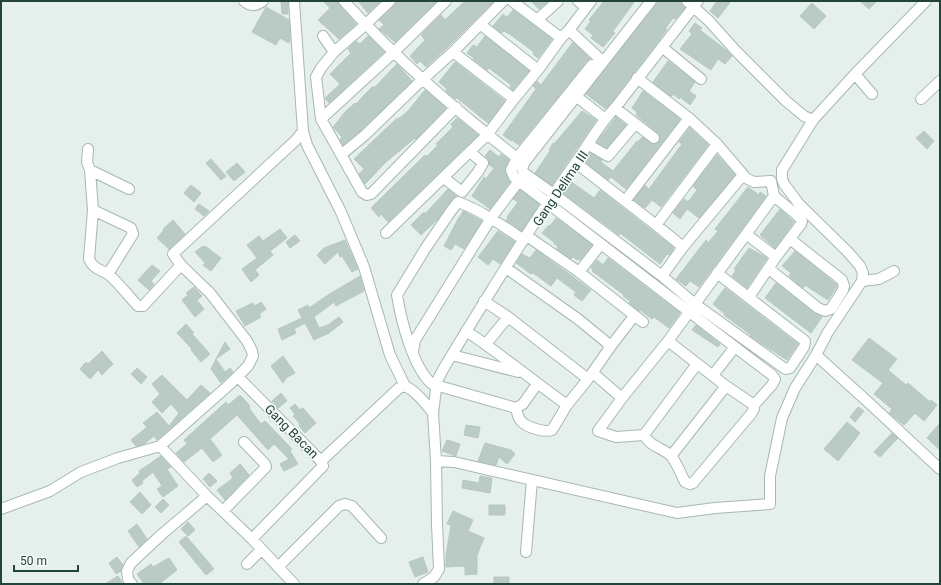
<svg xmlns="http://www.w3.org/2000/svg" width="941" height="585" viewBox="0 0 941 585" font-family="Roboto,sans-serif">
<rect width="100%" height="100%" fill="#e5efeb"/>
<!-- building -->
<path fill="#bacac4" stroke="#b6c9c2" d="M281,1H288V14H282Z
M323,1H338L339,5L356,24L339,39L318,20L330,8Z
M358,1H381L368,13Z
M396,1H437L395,42L379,29L384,25L379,20L394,6Z
M465,1H494L448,47L426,67L420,61L417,64L410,56L425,40L421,35L441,15L445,20Z
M531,1H548L539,9Z
M604,1H635L613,31L615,33L603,47L591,38L593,35L585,29L591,21L589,20Z
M657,1H679L685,8L675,19L673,18L665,29H667L660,39L606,109L586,94L656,5Z
M717,1H731L718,18L710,11Z
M860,1H877L869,9Z
M812,3L826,16L814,29L800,16Z
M266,7L289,20L290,40L289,43L280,38L276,45L252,32Z
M513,10L552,39L538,58L533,54L534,52L511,35L504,31L502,33L493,26L503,14L507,17Z
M695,23L702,28L700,30L726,50L732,56L725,64L718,59L711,70L680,49L692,34L689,31Z
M368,36L384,52L329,103L325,98L340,84L330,74L351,53L348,49L356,41L360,44Z
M485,36L529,71L513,90L510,88L511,85L489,68L487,70L473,59L474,58L467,53L473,45L477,47Z
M573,42L590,59L587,61L519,145L512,140L511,141L503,135L536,89L533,86L537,81L541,85Z
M668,61L695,82L689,91L696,96L690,105L680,97L679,99L673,94L672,96L669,95L653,82Z
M455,62L505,101L488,123L457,98L455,99L446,91L447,89L439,82Z
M397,64L412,81L361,130L343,145L340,139L342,137L333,127L346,111L355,103L356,104L370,89L373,86L374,88Z
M425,90L446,108L416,139L415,138L386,162L365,184L359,174L364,169L354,159L395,120L401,117L408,111Z
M643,91L680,119L626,189L611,177L608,180L584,161L590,153L602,160L601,162L613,171L637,141L638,142L642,137L653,144L659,142L660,138L658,133L636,115L637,112L632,108Z
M582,111L596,120L552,185L535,173L550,151L549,150L553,143L554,144Z
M616,117L626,125L607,148L597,142Z
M457,118L478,135L388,222L381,214L379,217L371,208L425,155L427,156L438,145L436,144L453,127L451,124Z
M690,128L708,145L661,207L652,200L645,208L634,200L645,185L649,189L682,144L679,142Z
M924,131L934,141L927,149L916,138Z
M490,150L499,157L501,154L509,160L505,170L510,182L490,209L472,196L484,177L486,179L494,168L489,165V160L485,156Z
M717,155L735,175L699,218L687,209L680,219L673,213L684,199L688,202L697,190L693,186Z
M211,159L226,176L221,180L206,163Z
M237,163L245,172L234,181L226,172Z
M570,181L594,198L600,190L674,248L669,255L667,254L660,264L620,233L619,235L563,193Z
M191,185L201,193L194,202L184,193Z
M748,187L759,195L760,192L766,196L699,287L690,281L686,286L676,279L706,240L708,243L718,231L715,229Z
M448,189L456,196L453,198L438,219L421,235L411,225L424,212L425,214Z
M520,190L539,204L522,231L506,220L508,218L507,217L518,202L513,199Z
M199,204L209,211L204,216L195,209Z
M780,209L794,222L775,248L760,235Z
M463,211L482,221L464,249L455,244L451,250L444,246L459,217H460Z
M556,218L592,245L580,260L579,259L577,260L573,257L571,259L557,249L558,246L554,244L555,243L542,233L549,225L550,226Z
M173,220L185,234L169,249L157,238L164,230L163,229Z
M280,229L287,238L270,251L273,255L255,270L259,275L251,282L242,269L257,258L247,245L259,236L263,241Z
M498,231L515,242L500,264L493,259L488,265L478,257Z
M295,235L300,241L290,248L286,242Z
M345,240L358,269L352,272L342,256L340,257L338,252L325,264L317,255L324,248Z
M203,246L204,247L205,246L221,258L211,271L203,265L205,263L195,252Z
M749,248L767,258L747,288L732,276L736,270L734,269Z
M536,250L591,290L582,301L574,295L576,292L557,278L551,286L536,275L532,273L531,274L516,263L522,254L530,258Z
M795,251L836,284L837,286L828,300L805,285L803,288L789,276L791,273L782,266Z
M608,258L680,313L669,328L654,317L652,319L640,310L639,311L629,303L630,301L623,296L624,295L592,271L593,270L591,268L597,260L603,265Z
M152,265L160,271L151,281L154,284L149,290L138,280Z
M360,276L364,291L336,306L334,302L314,317L319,328L328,325L339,317L343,322L329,333L314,340L305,323L294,329L296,333L282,340L278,329L302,318L298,310L308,305L309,308L328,295Z
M776,283L814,313L822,317L811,333L765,298Z
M194,287L202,296L197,300L204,309L195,317L182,300L188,295L186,293Z
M725,288L798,344L787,360L750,336L751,335L724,315L725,314L713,304Z
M261,302L266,309L259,314L261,317L245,326L236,311L253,303L255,306Z
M186,324L194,333L192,334L210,354L201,362L191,350L192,349L177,333Z
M696,325L720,344L718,347L692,330Z
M869,338L897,359L888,370L906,385L908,383L930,402L931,400L937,405L924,421L915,413L904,425L889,413L892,409L874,394L883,383L852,360Z
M225,342L230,349L216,359Z
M102,351L113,364L102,375L98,370L90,379L80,369L86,362L88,364Z
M283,356L295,373L286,378L283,383L271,366Z
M216,359L225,372L230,368L233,372L221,383L211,369Z
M137,368L147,377L141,384L131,374Z
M162,375L187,400L201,385L210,393L157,440L154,436L144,444L136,446L131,440L147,427L143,423L157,412L169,426L179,413L171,404L162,413L152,402L160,394L152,384Z
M281,393L287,401L278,408L272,401Z
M240,395L250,406L249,408L261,424L265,421L292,449L290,451L298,464L284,471L280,464L289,459L274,444L268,450L237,415L210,439L222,455L213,462L202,448L184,462L176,453L187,444L184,440L226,402L228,405Z
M295,404L300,410L303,408L316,423L305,433L299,426L300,424L293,416L295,414L290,408Z
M858,407L864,411L855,422L850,417Z
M847,422L860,433L838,461L824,449Z
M940,423V450L927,438Z
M466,425L480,427L478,438L464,435Z
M892,433L898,438L880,457L874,452Z
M447,440L460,444L456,456L442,451Z
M485,443L511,450L515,454L507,464L499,457L496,465L478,461Z
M161,456L171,467L167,469L178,486L163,497L157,489L162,486L153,472L142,481L143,483L137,487L132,480L140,473L139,471Z
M240,464L249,475L225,500L217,490L233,478L230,473Z
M209,473L217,481L210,487L203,479Z
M480,476L492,478L490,493L462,488L463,480L479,483Z
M140,492L151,505L142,514L130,502Z
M163,499L169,505L161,513L155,507Z
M489,505H505V515H489Z
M453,511L473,520L468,531L484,538L477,555V574L465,575V566L446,567V555L451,525L447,524Z
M188,522L195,530L188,536L181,529Z
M137,524L147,539L139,547L128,531Z
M186,536L214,569L206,575L179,542Z
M117,557L123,565L121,571L116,574L109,563Z
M423,557L428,572L415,577L409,562Z
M169,558L177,570L159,584H144L137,574L151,564L153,567Z
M118,576L123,584H105Z
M494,577H509V584H494Z"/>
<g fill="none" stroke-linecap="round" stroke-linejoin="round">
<!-- minor casing -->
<g stroke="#a7b8b2" stroke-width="12">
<path id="minor" d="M244,1C251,7 256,6 263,1
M344,1C397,60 455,109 517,158
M390,1L365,25L334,52L321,68L316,77L321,119L362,192L367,195L371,194L456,107
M512,1L561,38
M578,1L586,7
M651,1L524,163L522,169L524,173L555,195L662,276L695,304L784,368L786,369L790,368L804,347L805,341L717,273
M687,1L709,21L736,51L786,101L804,116L813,120
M537,20L558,1
M480,24L538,70
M569,30L599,58
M323,36L334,52
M662,47L701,79
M453,52L514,99
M592,65L517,158L511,170L514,177L519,181L735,347L772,375L775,379L772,385L754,405
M855,74L872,94
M637,78L689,118L717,144L746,178L754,182L771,181L774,196L798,216L802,221L801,224L776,257L749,297
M577,97L604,118
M921,99L940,81
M615,108L654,138
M321,119L393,53L446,1
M303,131L307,145L341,212L364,267L390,355L405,386
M589,145L608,156L635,124
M88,149L87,162L90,170L93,210L89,259C93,269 100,269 108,274C116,280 130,298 138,306H143L181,265
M342,154L365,135L422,80L453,52L503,1
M576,163L656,225L683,247
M90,170L129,189
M444,178L462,192L478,172L483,163L470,152
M625,201L689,118
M93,210L131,228L133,234L108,274
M656,225L717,144
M386,233L487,135L514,99L538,70L561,38L569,30L591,1
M746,234L776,257
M527,236L579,272L643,322
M524,240C503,226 482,211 458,202L451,211L425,249L397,295C401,320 413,368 432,384L516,408L523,404L537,384
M506,268L578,319L611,346
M769,269L818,308L825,311L831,309L843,290L844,286L842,280L790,239
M579,272L601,244
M662,276L683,247L743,175
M862,281L879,279L894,271
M484,301L508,317L588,379
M466,331C501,354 533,381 567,405
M668,341L726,386L754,405V409L751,414L693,483L690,484L685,482C681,474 677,464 672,457C665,448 651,448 644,435L697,364
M486,344L508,317
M413,352L415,340L491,218L519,181
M452,355L518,372
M816,355L828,332L862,281L863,273L860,266L848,252L799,204L784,184L782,179V170L813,120L855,74L926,1
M593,373L622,398
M713,375L735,347
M238,377L321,461L323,466L252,539
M516,408C517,412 518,418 521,421C526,427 544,433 552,430L567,405L588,379L611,346L634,316
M644,435L616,437L598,431L622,398L668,341L774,196
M160,446L207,496L252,539L294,584
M671,456L726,386
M321,461L399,388L405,386C417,392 425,403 433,413
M436,461L433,413L437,381L445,366C487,297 529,228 576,162C589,144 599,124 615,108L698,1
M1,509L50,491L81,472L118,458L160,446L230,384L248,366L253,356L252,351L247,341L210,293L181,265L173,254L296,140L303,131L294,1
M223,511L266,467L265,464L244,442
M526,552L532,480
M247,564L261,550
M278,567L339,506L345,504L352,506L381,538
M132,584L128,579L127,571L131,563L161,535L207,496
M423,584L434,577L439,569L437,524L436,461L454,462L677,513L715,508L770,504V476L782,418L795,388L816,355L868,402L940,469"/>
</g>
<!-- minor -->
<use href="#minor" stroke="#fff" stroke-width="10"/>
</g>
<g text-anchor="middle" stroke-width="3" stroke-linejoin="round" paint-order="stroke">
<!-- street labels -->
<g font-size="13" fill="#22433a" stroke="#f6fbf8">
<text transform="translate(560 188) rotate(-56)" y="5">Gang Delima III</text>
<text transform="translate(292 431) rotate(45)" y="5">Gang Bacan</text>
</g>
</g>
<!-- border -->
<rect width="941" height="585" fill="none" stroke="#22433a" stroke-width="4"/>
<!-- scale -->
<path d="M14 565v6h64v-6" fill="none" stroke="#22433a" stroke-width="2"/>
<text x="20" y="565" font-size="12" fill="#22433a" stroke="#f6fbf8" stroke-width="3" paint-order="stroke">50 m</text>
</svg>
